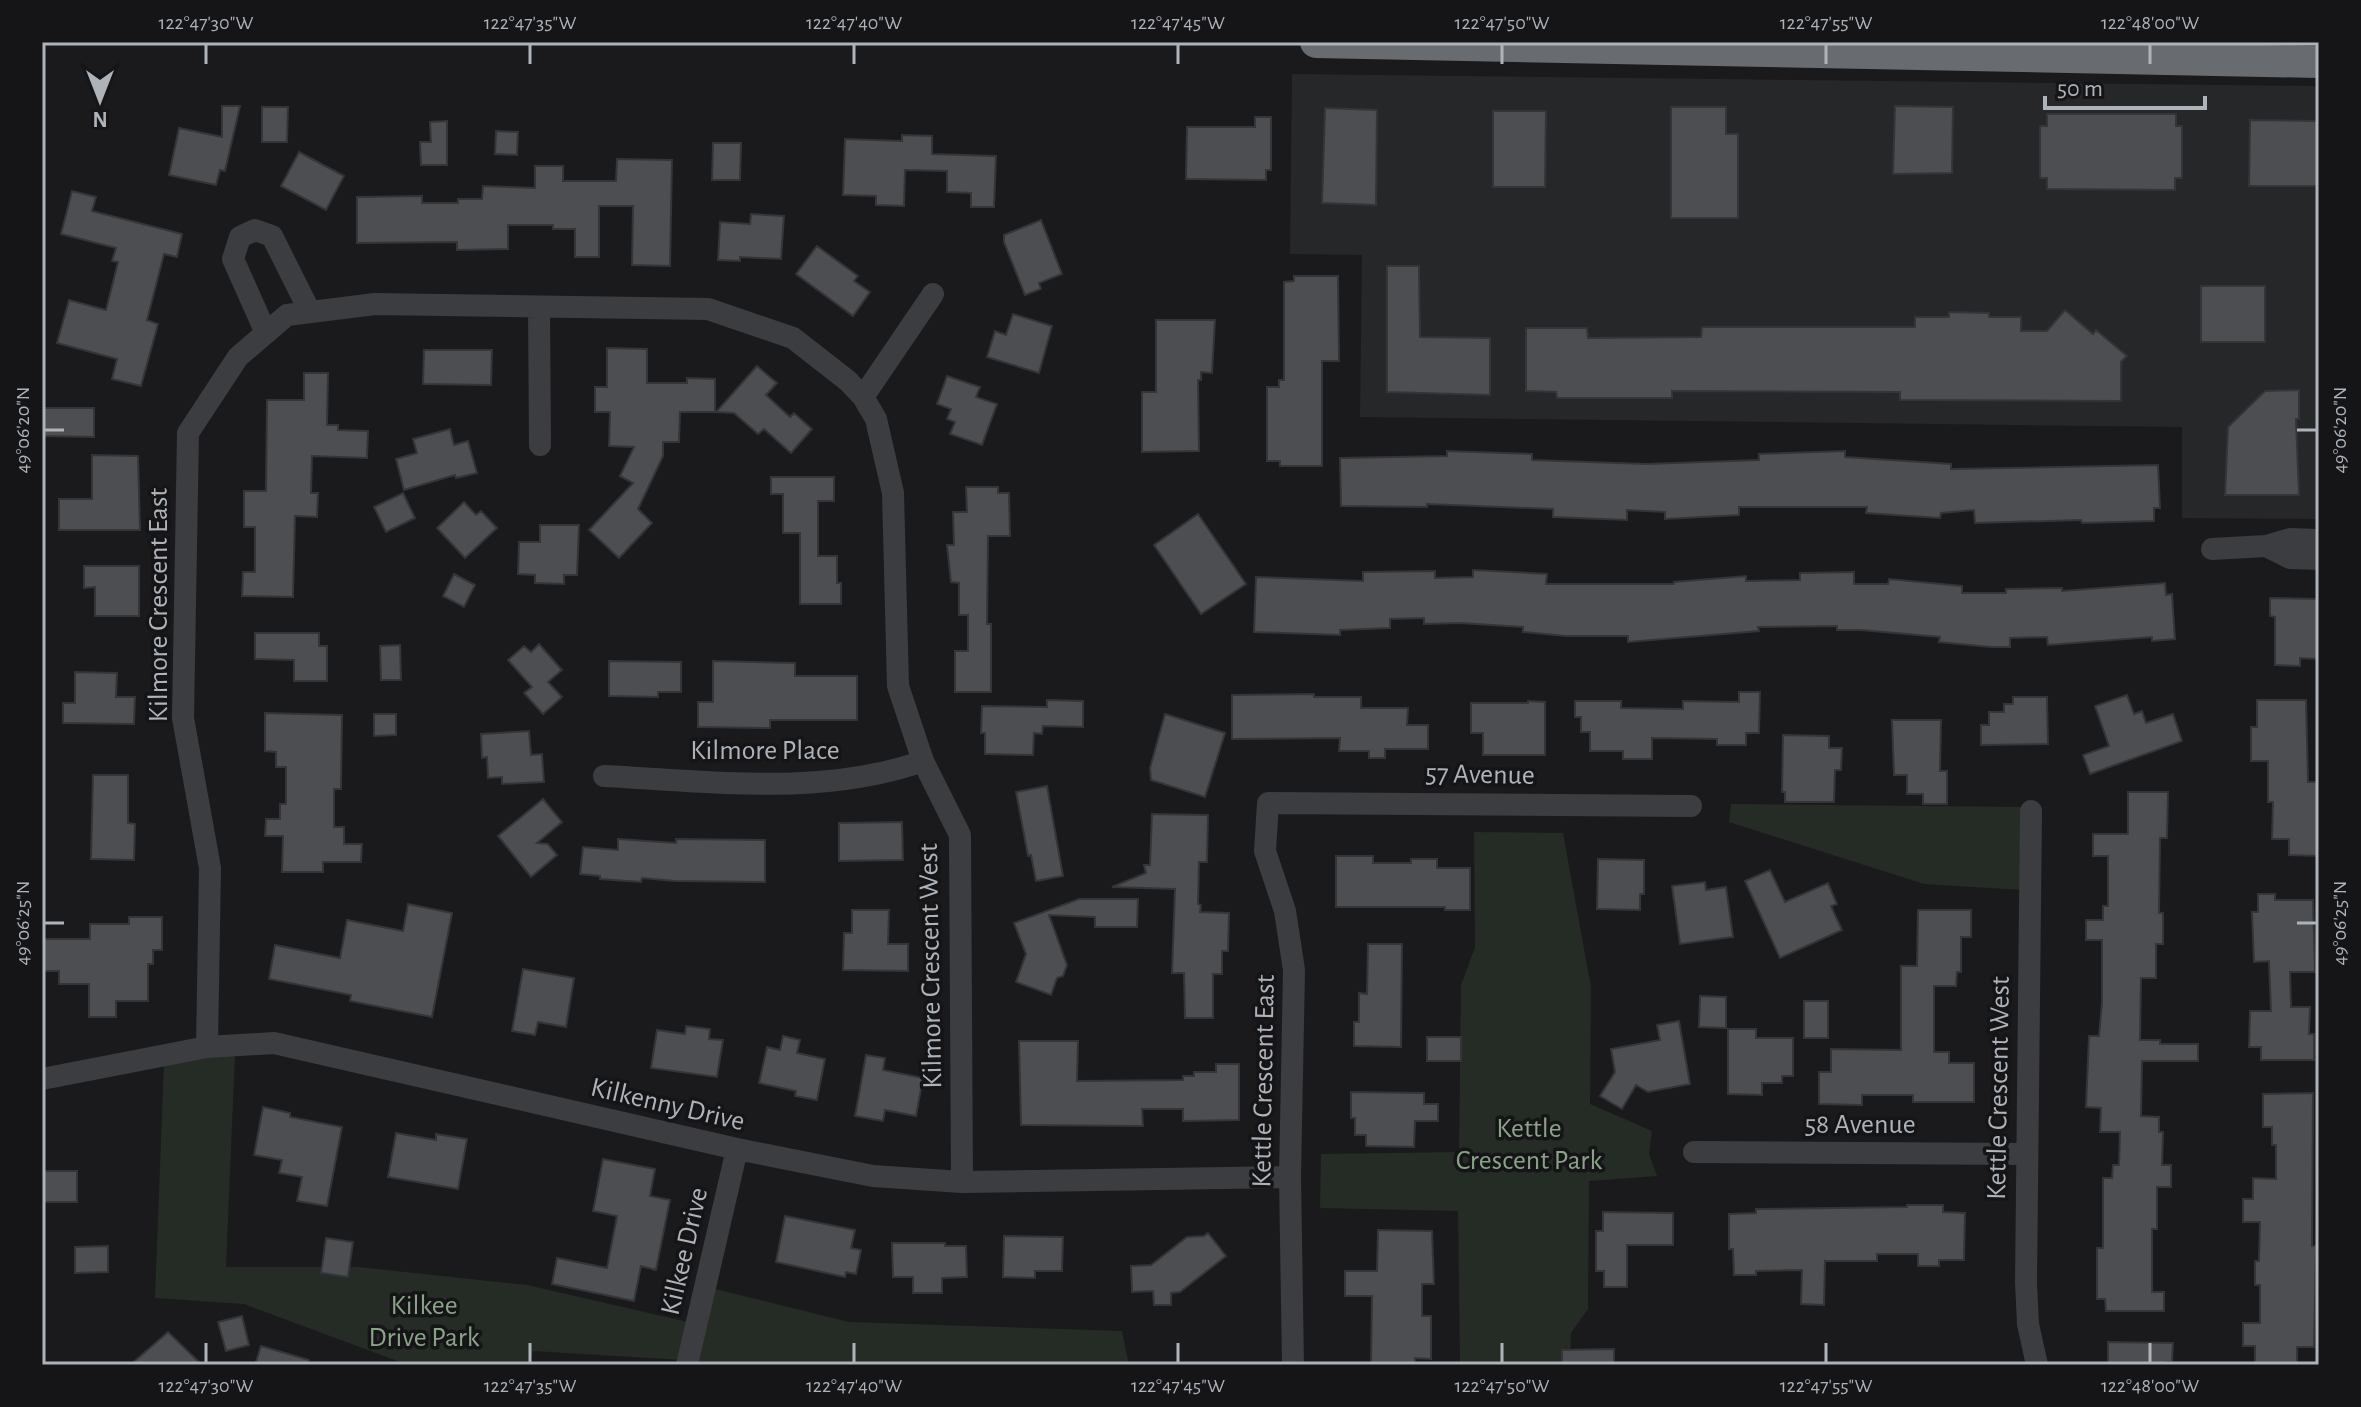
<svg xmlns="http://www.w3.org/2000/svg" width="2361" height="1407" viewBox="0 0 2361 1407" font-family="'Alegreya Sans',sans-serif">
<rect width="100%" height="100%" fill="#1a1a1c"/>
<!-- built -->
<path fill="#262729" d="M1292,74L2319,86V519L2182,518V427L1360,417L1362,255L1290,254Z"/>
<!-- green -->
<path fill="#242c25" d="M1731,804L2025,807L2023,890L1924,884L1729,822Z
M1474,832L1563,833L1591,987L1590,1104L1652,1131L1649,1154L1657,1176L1589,1181L1588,1309L1571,1333L1570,1365H1460L1458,1211L1320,1208L1321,1154L1459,1152L1461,985L1475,947Z
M235,1054L226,1267H358L527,1285L688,1322L682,1360L533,1351L529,1365H408L244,1304L155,1298L164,1062Z
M715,1289L849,1322L1122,1331L1129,1365L699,1363Z"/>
<!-- building -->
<path fill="#4c4e51" stroke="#343538" stroke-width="2" d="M222,106H240L225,171L220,170L216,185L169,175L179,128L222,137Z
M1895,106L1953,107L1952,173L1893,174Z
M262,107H288L287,142H262Z
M1671,107H1726V134H1738V218H1671Z
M1325,108L1377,110L1376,205L1322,203Z
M1493,111H1546L1545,187H1493Z
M2047,114H2176V126H2182V178H2175V190L2047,189V178H2040V126H2047Z
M1255,117H1271V170H1266V180L1186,179L1187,127H1255Z
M2250,120L2319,121V186H2249Z
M447,121V165H421L420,142H431L430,122Z
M496,131L518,132L517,155L495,154Z
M902,135L932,136V154L996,156L994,207H971V193L947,192V171L905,170L904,206L876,205V196L843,195L845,139L902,141Z
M713,143H741L740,180H712Z
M299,152L344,176L326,210L281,186Z
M617,159L672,160L670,266L632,265L633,206H599V257H575V229H553V225H508V249L457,250V242L357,243V197L422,196V203H458V199H482L483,186L535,188V166H563V181H616Z
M72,191L96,197L92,211L182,234L177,257L164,254L147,320L158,324L141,386L112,379L117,359L57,343L69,300L106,310L118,262L112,261L116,248L61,234Z
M751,214L784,216L781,259L740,257V261L718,260L720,222L750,224Z
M1041,220L1062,274L1039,283L1041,289L1025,295L1004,242V235Z
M817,246L858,276L854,281L870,292L853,316L796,274Z
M1387,266H1419L1420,337L1490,338V395L1387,392Z
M1294,276H1338L1339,361H1322V466H1280V461H1267V387H1279V380H1284V282L1294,281Z
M2201,286H2265V342H2201Z
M2065,310L2093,334L2096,330L2127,356L2121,362V401L1900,400V392L1672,391V398H1557L1556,392L1526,391V328H1587L1588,338L1701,337L1702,327H1915V317H1949V312L1989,313V317H2021V331H2047Z
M1013,314L1052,326L1039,373L987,357L995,331L1006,335Z
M1156,320H1215L1212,373L1201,372V380H1198L1199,451L1142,452V392H1156Z
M607,348L647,349V383H687V378L715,379V412H680L679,442H663V456L638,509L652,523L619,558L589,530L633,483L620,476L634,447L609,446L610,412H595V387H607Z
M424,350H492L491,385L423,384Z
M757,366L777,383L766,395L790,417L794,413L812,429L791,453L764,429L758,434L734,413L716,412Z
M304,373H328L327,425H338V430L368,431L367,458L312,456L311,493H318L317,517L295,516L293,597L242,596L243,572H255V527H244V491H266L267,400H304Z
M947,376L980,387L976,397L997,404L982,445L950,434L955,422L947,419L951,409L937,404Z
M2299,390V419H2296L2299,495H2225L2228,427L2265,391Z
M42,408H94V437L42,436Z
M450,429L454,445L468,441L477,473L456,478L455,475L404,490L396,459L417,453L413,439Z
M1447,451L1532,454V460L1646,464L1759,460V454L1845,451V457L1951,464V469L2158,465L2160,508H2154V521L2082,523L2081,520L1975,523L1974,510L1941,513L1940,518L1866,513L1867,507H1739V515L1665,519V512L1627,510V520L1553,517V509L1427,504V507L1341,506L1340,458L1447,456Z
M92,455L138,456L140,530H59V499H92Z
M771,477H834V501H818V556H837V583H841V604H800V533H783V494H771Z
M966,487H998V493H1009L1010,536H988L987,624H991V692H955V651H968V615H959V583L951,582L947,545H954L953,512H967Z
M403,493L415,518L386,532L374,507Z
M464,502L476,515L481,511L497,528L465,558L437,528Z
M1198,514L1246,584L1201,614L1154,545Z
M540,525H579L577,575H564V584L535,583V575L518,574L519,542H540Z
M84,566H139V616H95V587L84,588Z
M1473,570L1547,574L1546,584H1674V582L1746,576V581L1800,580V573L1854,572V584H1888L1889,579L1962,586V593H2006V589L2062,588V591L2165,583L2166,595L2172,594L2175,639L2152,641V637L2048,645L2047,637L2010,638V647H1991L1939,642L1940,637L1861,630H1837V626L1758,627L1759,631L1628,642V636H1566L1523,632V627L1460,623L1424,624V618L1390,619V628L1340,630V635L1254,632L1256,577L1363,581V572L1435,571V578L1473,577Z
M454,574L475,585L464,607L443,596Z
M2270,598L2318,599L2317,659L2300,658V666L2275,665V617L2270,616Z
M255,633H319V646H327V681H294V660L255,659Z
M539,644L562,670L548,682L562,697L543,714L524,693L532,687L508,660L524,646L531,652Z
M400,645L401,680H381L380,646Z
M609,661L681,662V692H658V697L609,696Z
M713,661L795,663V676H857V720H770V728L698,727V702H713Z
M75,672L117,673L116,697H135L134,724L63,723V703H75Z
M1739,692H1760L1759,733H1746V745H1717V739L1652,738V759H1623V751H1590V732H1581V717H1575V701H1621V708L1683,709V701L1739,702Z
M1314,694V697H1361V708H1408L1407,725H1428V749H1385V758H1369V751H1339L1340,738L1232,739V695Z
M2127,695L2134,714L2142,711L2146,723L2173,714L2182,741L2090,774L2083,755L2109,746L2095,706Z
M2013,697H2047L2048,744L1981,745V725H1989V712H2004V704H2013Z
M1047,700L1083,701V727L1043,726L1042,734L1034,733L1033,755L985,754V733H981L982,706L1047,707Z
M2257,700H2306L2308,782H2319L2317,856L2289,855V839H2272L2273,802H2268V761H2251V727H2257Z
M1528,701L1545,702V755H1483V733H1471V703H1528Z
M265,713L342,715L341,789H334V827H344V844H362L361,862H323V872H282L283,836H265L266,819H280V804H286V767H276V752L265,751Z
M374,714H396V735L374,736Z
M1165,714L1225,733L1205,797L1151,780L1150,768Z
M1892,720H1941L1940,771H1947V804H1923V794H1907V775H1894Z
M529,731L531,755L542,754L544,782L502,784V777L488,778L487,757L482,758L481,734Z
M1783,735L1829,736V748H1842L1841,770H1835L1834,802H1785V792H1782Z
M93,775H128V823L135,824L134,860L91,859Z
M1047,786L1063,876L1036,881L1031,855L1028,856L1016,792Z
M2128,792H2168L2167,838H2160L2159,913H2163V944H2156V978H2141L2140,1040H2160V1044H2198V1061H2142L2141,1116L2159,1117V1132H2163L2162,1165H2171V1187H2157V1229H2152V1292H2164V1311H2106L2105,1299H2097V1248H2103V1178H2112L2113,1165H2119L2120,1132H2100L2101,1108L2086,1107L2089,1036H2099L2102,1002V940H2086V920H2103V906H2108V856H2093V834H2128Z
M543,799L562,822L537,843L548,844L557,855L531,877L498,836Z
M1152,814L1208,815L1207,862H1199L1198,904L1201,905L1200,912L1229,913L1228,951H1222V974H1213V1018H1185L1184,973H1172L1175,889L1112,887L1146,873L1144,865H1150Z
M902,822L903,860L839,861V823Z
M618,839L676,843V839L765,840V882L675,881L642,878L641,882L600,879V876L580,874L583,847L618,850Z
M1336,856H1373V863H1411V859H1437V868H1470V910H1445V907H1336Z
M1598,859L1644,860V894H1640V910L1597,909Z
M1770,870L1785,902L1828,883L1837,904L1831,906L1842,930L1780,958L1745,881Z
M1705,882L1706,890L1726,887L1733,937L1680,944L1672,886Z
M2258,894H2275V900H2313L2315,972H2290L2291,1007H2310L2309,1034H2314V1060H2261V1047H2249L2250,1011H2271L2269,961L2254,962L2252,912H2258Z
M1079,899H1138L1137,927H1095V917L1049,915L1067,965L1063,976L1057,978L1051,995L1016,982L1026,954L1014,923Z
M408,904L452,913L432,1017L350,1001L351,995L269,979L275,945L340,958L347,920L403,931Z
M852,910H889L888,944H908V971L843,970L844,933H852Z
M1918,910H1971V937H1961V972H1957L1956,986H1934V1052H1949V1063H1974V1102H1913V1095H1862V1105L1819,1104V1072H1831V1049L1901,1050V966H1917Z
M129,917H162V950H153V964H148V1001H116V1017H89V984H59V971H42V939H90V924H129Z
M1368,944H1402L1401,1047L1354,1046V1022H1359V993L1367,994Z
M523,969L574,978L566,1027L538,1022L535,1035L512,1031Z
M1700,996L1726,997V1028L1699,1027Z
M1804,1001H1828V1038H1804Z
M1679,1021L1690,1084L1648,1092L1636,1085L1622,1109L1600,1096L1615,1072L1611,1049L1660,1040L1657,1025Z
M686,1026L710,1029L709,1039L723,1040L717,1077L651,1068L657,1030L685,1034Z
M1728,1029H1756V1038H1793V1076H1782V1083H1762V1095L1728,1094Z
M783,1036L800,1040L797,1053L825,1059L817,1100L795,1096L796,1091L759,1083L767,1047L780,1050Z
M1427,1037H1461V1061H1427Z
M1019,1041H1078L1077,1081L1183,1080V1076H1194V1072H1216V1064H1239V1120L1183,1121V1109H1142L1143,1126L1021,1125Z
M866,1055L885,1058L883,1070L923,1078L916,1116L885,1110L883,1121L855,1116Z
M1351,1092L1424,1093V1104H1438V1121H1415L1414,1147L1366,1146V1135H1355V1118H1351Z
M2313,1093L2312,1246H2316L2314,1347H2297V1365H2255V1346H2243V1323H2260V1285H2255V1261H2259L2260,1222H2243V1199H2253V1178L2276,1179V1145H2272V1127H2263V1094Z
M263,1107L290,1113V1117L342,1127L327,1206L297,1201L302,1177L279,1173L282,1160L254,1155Z
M396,1133L436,1140V1134L467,1139L458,1189L388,1177Z
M603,1159L655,1169L650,1196L670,1200L656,1270L641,1266L634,1301L552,1284L557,1258L607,1268L617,1216L593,1211Z
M42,1171H77V1202H42Z
M1907,1205H1943V1212L1965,1213L1964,1260H1939V1266H1918V1254H1877V1261H1825L1824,1305L1801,1304L1802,1270L1756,1271V1275H1734L1733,1249H1729V1214L1756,1213V1209L1907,1207Z
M1603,1212L1673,1213V1245H1627V1287H1604V1271H1596V1231H1603Z
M785,1216L855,1230L851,1248L861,1250L856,1274L846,1272L845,1277L776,1262Z
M1378,1230L1432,1231L1434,1284H1422V1316H1431V1359L1415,1358V1365H1371L1372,1296H1345V1271H1377Z
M1208,1233L1226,1256L1180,1292L1171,1293V1305H1154L1153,1291L1132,1292L1131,1266L1151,1265L1187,1237L1204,1236Z
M1004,1236L1063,1237L1062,1271H1035V1278L1003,1277Z
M326,1238L353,1242L348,1277L321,1273Z
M892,1243H945V1246H966L967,1277L942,1278V1293H913V1277H893Z
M108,1246V1272L75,1273V1247Z
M242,1316L249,1345L226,1351L218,1322Z
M168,1332L202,1365H130Z
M2108,1342L2173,1343L2172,1362H2166V1365H2108Z
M261,1346L309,1360L308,1365H255Z
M1614,1349V1365H1562V1350Z"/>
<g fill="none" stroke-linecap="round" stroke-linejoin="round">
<!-- minor -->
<path stroke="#3b3d41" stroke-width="22" d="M539,307L540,445
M266,333L233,259L240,237L255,230L272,236L310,312
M863,397L933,294
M2266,546L2290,558L2319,559
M2212,549L2266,546L2290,539L2319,540
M604,776C710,781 822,797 923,761
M2031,811L2026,1283L2028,1324L2037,1365
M207,1047L210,868L183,718L188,433L238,357L287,315L375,304L708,309L793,338L848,381L863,397L876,419L893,493L898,686L923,761L960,835L962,1182
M42,1079L207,1047L274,1043L737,1149L873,1176L962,1182L1290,1177
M1694,1152L2026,1154
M687,1365L737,1149
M1293,1365L1290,1177L1294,970L1285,911L1265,851L1268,803L1691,806"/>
<!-- highway -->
<path stroke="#686c71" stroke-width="32" d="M1316,42L2319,62"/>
</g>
<!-- ticks -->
<path fill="none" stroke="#aeb3ba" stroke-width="3" d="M206,44V64M530,44V64M854,44V64M1178,44V64M1502,44V64M1826,44V64M2150,44V64M44,430H64M2297,430H2317M44,923H64M2297,923H2317M206,1343V1363M530,1343V1363M854,1343V1363M1178,1343V1363M1502,1343V1363M1826,1343V1363M2150,1343V1363"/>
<g text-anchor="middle" stroke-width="7" stroke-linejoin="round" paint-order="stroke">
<!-- street labels -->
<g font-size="28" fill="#aeb3ba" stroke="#151517">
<text transform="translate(157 605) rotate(-90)" y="10">Kilmore Crescent East</text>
<text x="765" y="759">Kilmore Place</text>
<text transform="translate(1480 773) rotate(1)" y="10">57 Avenue</text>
<text transform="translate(929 966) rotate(-91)" y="10">Kilmore Crescent West</text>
<text transform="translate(1262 1081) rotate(-89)" y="10">Kettle Crescent East</text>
<text transform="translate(1997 1088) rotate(-89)" y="10">Kettle Crescent West</text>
<text transform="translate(668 1103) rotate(13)" y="10">Kilkenny Drive</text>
<text x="1860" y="1133">58 Avenue</text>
<text transform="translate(683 1251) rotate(-77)" y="10">Kilkee Drive</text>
</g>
<!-- park labels -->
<g font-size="28" fill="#89a387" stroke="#151517">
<text x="1529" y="1137">Kettle<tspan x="1529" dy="32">Crescent Park</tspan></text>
<text x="424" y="1314">Kilkee<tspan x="424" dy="32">Drive Park</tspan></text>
</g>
</g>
<!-- border -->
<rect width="2361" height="1407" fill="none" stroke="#151517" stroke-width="88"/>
<!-- north arrow -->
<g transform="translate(100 100) rotate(180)" stroke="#151517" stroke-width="6" paint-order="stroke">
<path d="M0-6L14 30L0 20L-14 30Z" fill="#aeb3ba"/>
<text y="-12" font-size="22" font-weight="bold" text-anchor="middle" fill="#aeb3ba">N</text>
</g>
<!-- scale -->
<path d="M2045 96v12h160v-12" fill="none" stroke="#aeb3ba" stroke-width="4"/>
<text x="2057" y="96" font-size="24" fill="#aeb3ba" stroke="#151517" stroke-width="6" paint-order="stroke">50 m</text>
<rect x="44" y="44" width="2273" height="1319" fill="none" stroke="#aeb3ba" stroke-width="3"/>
<g font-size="20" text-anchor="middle" fill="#aeb3ba">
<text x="206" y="29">122°47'30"W</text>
<text x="530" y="29">122°47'35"W</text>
<text x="854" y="29">122°47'40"W</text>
<text x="1178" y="29">122°47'45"W</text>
<text x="1502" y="29">122°47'50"W</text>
<text x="1826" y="29">122°47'55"W</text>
<text x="2150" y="29">122°48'00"W</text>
<text transform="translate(2339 430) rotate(-90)" y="7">49°06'20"N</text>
<text transform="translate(22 430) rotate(-90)" y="7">49°06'20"N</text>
<text transform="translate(2339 923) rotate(-90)" y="7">49°06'25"N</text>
<text transform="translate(22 923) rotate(-90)" y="7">49°06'25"N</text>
<text x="206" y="1392">122°47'30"W</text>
<text x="530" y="1392">122°47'35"W</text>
<text x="854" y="1392">122°47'40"W</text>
<text x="1178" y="1392">122°47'45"W</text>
<text x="1502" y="1392">122°47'50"W</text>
<text x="1826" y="1392">122°47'55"W</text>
<text x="2150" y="1392">122°48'00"W</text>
</g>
</svg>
